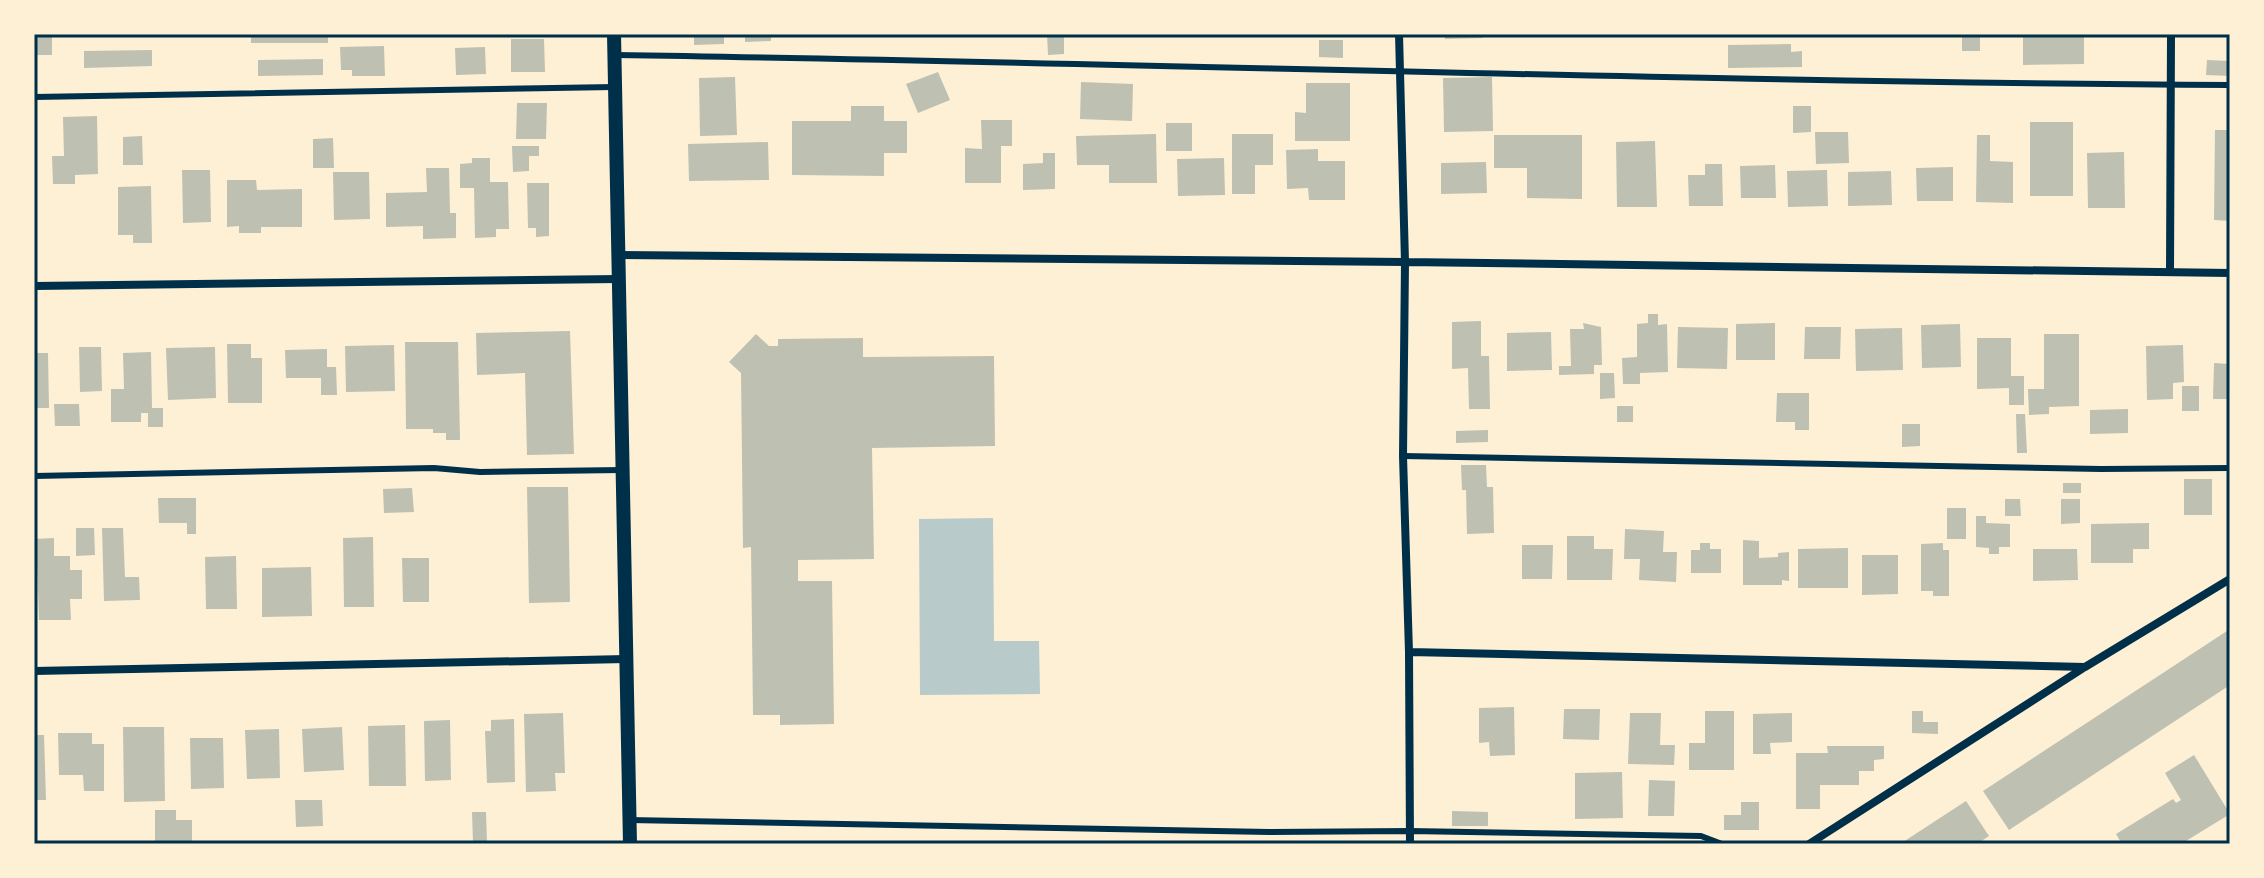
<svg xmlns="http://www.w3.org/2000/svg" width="2264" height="878" viewBox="0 0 2264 878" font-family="'Open Sans',sans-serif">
<rect width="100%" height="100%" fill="#fdf0d5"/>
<!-- green -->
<path fill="#b9caca" d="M993,518L994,641H1039L1040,694L920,695L919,519Z"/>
<!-- building -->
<path fill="#bec0b2" d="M34,34H52V55H34Z
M251,34H328V43H251Z
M694,34H724V44L694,45Z
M745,34H771V41L745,42Z
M1047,34H1064V54L1048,55Z
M1444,34H1483V38L1445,39Z
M1962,34H1980V51H1962Z
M2023,34H2084V64L2023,65Z
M511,39H544L545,72H511Z
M1319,40H1343V58L1319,57Z
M1791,44V52L1802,51V67L1728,68V45Z
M384,46L385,76H352V70H341L340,47Z
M485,47L486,74L456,75L455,48Z
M152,50V66L84,68V51Z
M323,59V75L258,76V60Z
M2207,60L2230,61V76L2206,75Z
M938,72L950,100L918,113L906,84Z
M735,77L737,135L700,136L699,78Z
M1492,77L1493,131L1444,132L1443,78Z
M1081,82L1133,84L1132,121L1080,119Z
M1306,83H1350V141H1295V112L1306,113Z
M517,103H547L546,139H516Z
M851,106H884V121H907V153H884V176L792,175V121H851Z
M1793,106H1811V132L1793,133Z
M97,116L98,174L75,175V184H53L52,156H64L63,117Z
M981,120H1012V146H1001V183H965V148L982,149Z
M2030,122H2073V196H2030Z
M1166,123H1192V151H1166Z
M2215,130H2230V221L2214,220Z
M1815,132H1848L1849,163L1816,164Z
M1156,134L1157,183H1109V165H1077L1076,136Z
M1232,134H1273V165H1255V194H1232Z
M1494,135H1582V199L1527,198V168H1494Z
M1977,135H1990V161L2013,162V203L1976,202Z
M142,136L143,165H123V137Z
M333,138L334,168H313V139Z
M1655,141L1657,207H1617L1616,142Z
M768,142L769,180L689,181L688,144Z
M512,146H539V156H529V171L513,172Z
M1318,149V161H1345V200H1309L1308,188L1287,189L1286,150Z
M2124,152L2125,208H2088L2087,153Z
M1043,153H1055V189L1023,190V164L1043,163Z
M472,158H490V182H508L509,229H496V237L475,238L474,188H460V164L472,163Z
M1224,158L1225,195L1178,196L1177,159Z
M1486,162L1487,193L1441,194V163Z
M1705,164H1722L1723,206H1689L1688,175H1705Z
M1775,165L1776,198H1741L1740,166Z
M1953,167V201H1917L1916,168Z
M426,168H449L450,213H456V238L423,239V226L386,227V193L427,192Z
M182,170H210L211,222L183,223Z
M1827,170L1828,206L1788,207L1787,171Z
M1891,171L1892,205L1848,206V172Z
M333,172H369L370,219L334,220Z
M227,180H256L257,190L302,189V227H261V233H239V226L227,227Z
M527,183H549V236L536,237V228H528Z
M151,186L152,243H133V235H118V187Z
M1648,314H1658V325L1667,324L1668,372L1640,373V384H1623L1622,358L1637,357V324L1648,323Z
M1481,321V356H1489L1490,409H1469L1468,368L1452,369V322Z
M1583,323L1601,327L1602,365H1594V374L1559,375V366H1571L1570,329H1584Z
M1775,323V360H1736V324Z
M1960,324L1961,367L1922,368L1921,325Z
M1678,327L1728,328L1727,369L1677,368Z
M1805,327H1841L1840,359H1804Z
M1902,328L1903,370L1856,371L1855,329Z
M570,331L574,454L527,455L525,373L477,375L476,333Z
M1551,332L1552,370L1507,371V333Z
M756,334L769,346H778V339L863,338V357L994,356L995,446L872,448L874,559L798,560V581H832L834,724L780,725V715H753L751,547L743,548L741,373L729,362Z
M2044,334H2079V406L2049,407V414L2029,415L2028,389H2044Z
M1977,338H2011V376H2024V405H2009V388L1977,389Z
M405,342H458L460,440H446V433H433V429H406Z
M227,344H251V358H262V403H228Z
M394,345L395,391L346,392L345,346Z
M2183,345L2184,382L2173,383V399L2147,400L2146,346Z
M79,347H101L102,391L80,392Z
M215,347L216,398L168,400L166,348Z
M327,349V367H336L337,395H321V378H286L285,350Z
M151,352L152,408H163V427H148V413H141V422H111V389H124L123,353Z
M34,353H48L49,408H34Z
M2214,363L2230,364V399H2213Z
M1600,373H1614L1615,398L1600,399Z
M2182,386H2199V411H2182Z
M1777,393H1809V430H1795V422H1776Z
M54,404H79L80,426H55Z
M1617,406H1633V422H1617Z
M2128,409V433L2090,434V410Z
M2016,414H2025L2027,453H2017Z
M1902,424H1920V446L1902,447Z
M1488,430V442L1456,443V431Z
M1461,465H1486L1487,487H1493L1494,533L1467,534L1466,490H1462Z
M2184,479H2212V515H2184Z
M2063,483H2081V493H2063Z
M527,487H568L570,602L529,603Z
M412,488L414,512L384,513L383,489Z
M158,498H196V534H187V523H159Z
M2005,499H2020L2021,516H2005Z
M2061,499H2080V523L2061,524Z
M1947,508H1966V539H1947Z
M1976,516H1986V523L2010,524V547H1999V554H1989V548L1976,547Z
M2149,523V549H2133V563H2091V524Z
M76,528H94L95,555L76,556Z
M102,528H123L125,577H139L140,600L104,601Z
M1625,529L1664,531L1663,552H1677L1676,582L1639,580L1640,559H1624Z
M1567,536H1594V549H1613L1612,580H1567Z
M373,537L374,607H344L343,538Z
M54,538V556H70V570H82V599H70L71,620H39L37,562H34V539Z
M1743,540L1759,541V558L1778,557V553L1789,552V581L1782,580V585H1743Z
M1700,543H1710V549H1721V573H1691V550H1700Z
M1943,543V550H1949V596H1933V591H1921V544Z
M1522,545H1553L1552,579H1522Z
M1848,548V588H1798V549Z
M2033,549H2077L2078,580L2033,581Z
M1862,555H1898V594L1862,595Z
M236,556L237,609H206L205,557Z
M402,558H429V602H403Z
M311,567L312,616L262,617V568Z
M2230,629V685L2009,830L1983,791Z
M1514,707L1515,755L1490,756L1489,742L1479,743V708Z
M1564,709H1600L1599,740L1563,739Z
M1705,711H1734V770H1689V743H1705Z
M1912,711H1923V722H1938V734L1912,733Z
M563,713L565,773H555L556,791L526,792L524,714Z
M1630,713H1661L1660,745H1675L1674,765L1628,764Z
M1792,713V742L1770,743L1771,754H1753V714Z
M514,719L515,782L487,783L485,731H491V720Z
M450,720L451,780L425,781L424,721Z
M405,725L406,786H369L368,726Z
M123,727H164L165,801L124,802Z
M342,727L344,770L304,772L302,729Z
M279,729L280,778L247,779L245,730Z
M58,733H92V744H104V791H84L83,775H59Z
M34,735H44L46,800H34Z
M190,738H223L224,788L191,789Z
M1827,746H1884V759L1874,760V771H1859V785H1820V809H1796V753H1828Z
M2194,755L2230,814L2181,844H2115L2120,841L2116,834L2173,799L2176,803L2181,800L2165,773Z
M1622,772L1623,818L1575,819V773Z
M1649,780L1675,781L1674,816H1648Z
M295,800H322L323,826L296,827Z
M1966,801L1989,836L1977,844H1900Z
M1741,802H1759V830H1724V815H1741Z
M155,810H176V820H192V844H155Z
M1452,811L1488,812V826H1452Z
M472,812H486L487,842L473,843Z"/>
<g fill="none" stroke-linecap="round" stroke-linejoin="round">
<!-- service -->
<path stroke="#003049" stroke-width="6" d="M615,55C1153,63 1692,82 2230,85
M34,97L614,87
M1403,456L2101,469L2230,468
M34,476L434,468L480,472L622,470
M629,820L1269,832L1410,831L1701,836L1722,844"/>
<!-- minor -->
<path stroke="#003049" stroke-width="8" d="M1399,34L1405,262L1403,456L1409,652L1410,844
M619,255L1405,262L2230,273
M2170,272L2171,34
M34,286L619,279
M1409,652L2085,667
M34,671L626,659
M1809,844L2085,667L2230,579"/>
<!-- tertiary -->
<path stroke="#003049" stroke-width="14" d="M614,34L630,844"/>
</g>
<!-- border -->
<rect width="2264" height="878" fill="none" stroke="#fdf0d5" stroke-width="72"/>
<rect x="36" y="36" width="2192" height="806" fill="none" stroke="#003049" stroke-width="3"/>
</svg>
